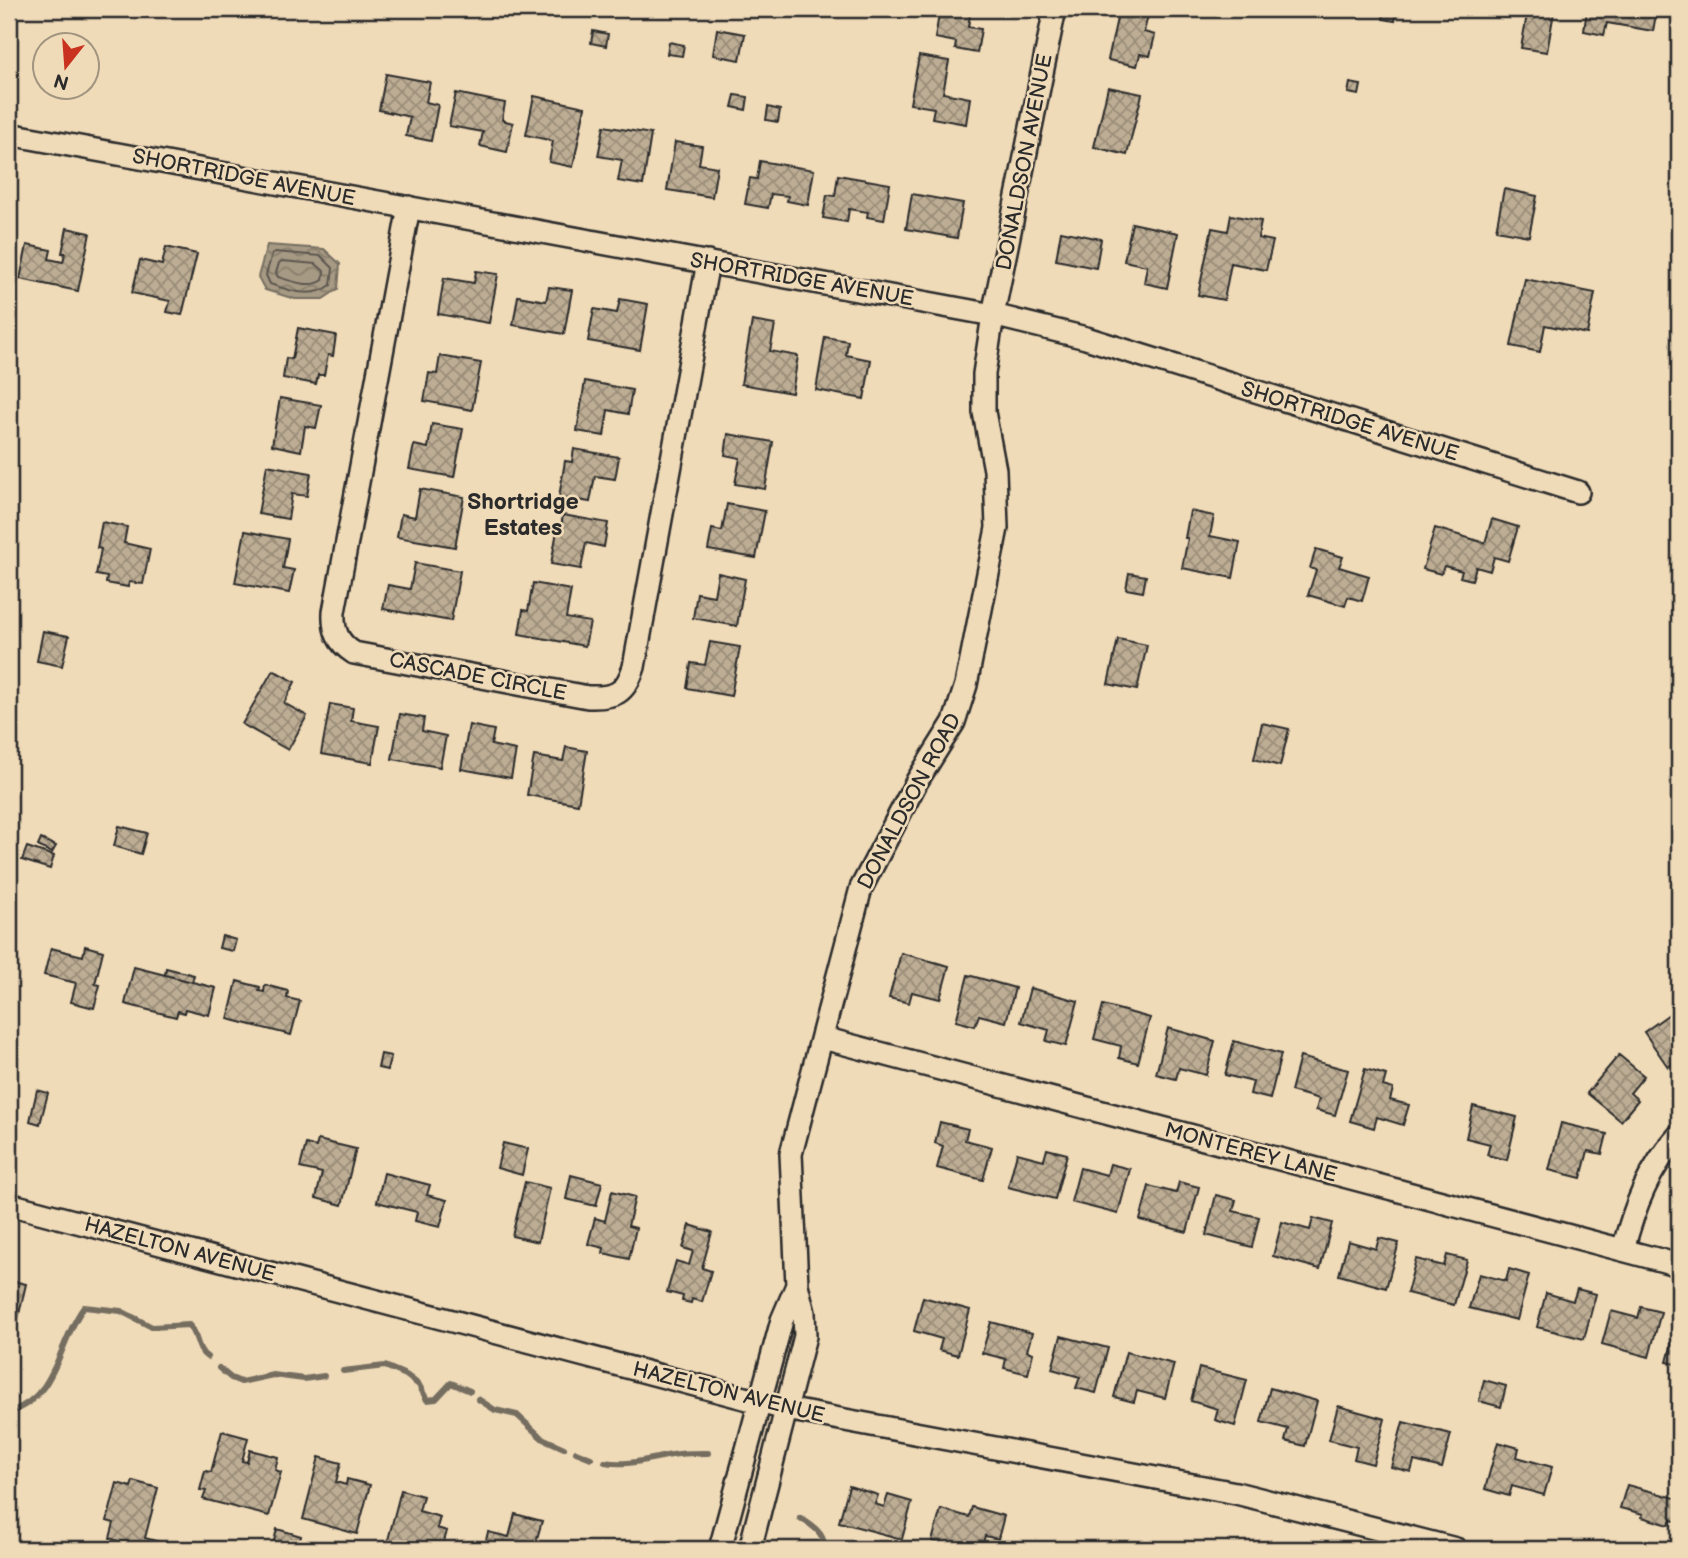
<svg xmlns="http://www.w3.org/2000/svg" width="1688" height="1558" viewBox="0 0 1688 1558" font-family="'Balsamiq Sans',sans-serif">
<defs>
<pattern id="water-waves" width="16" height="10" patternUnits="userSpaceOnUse" patternTransform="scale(1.75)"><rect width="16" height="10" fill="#a79a84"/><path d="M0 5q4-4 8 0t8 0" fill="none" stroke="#887e6c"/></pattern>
<pattern id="building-cross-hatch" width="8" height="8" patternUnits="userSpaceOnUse" patternTransform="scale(1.75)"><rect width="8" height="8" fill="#bdad94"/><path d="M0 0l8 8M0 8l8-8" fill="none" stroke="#9a8d79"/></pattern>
</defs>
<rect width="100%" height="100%" fill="#f0dbb9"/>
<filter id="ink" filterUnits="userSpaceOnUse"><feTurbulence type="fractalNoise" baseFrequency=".0143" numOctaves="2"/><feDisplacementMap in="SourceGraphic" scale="14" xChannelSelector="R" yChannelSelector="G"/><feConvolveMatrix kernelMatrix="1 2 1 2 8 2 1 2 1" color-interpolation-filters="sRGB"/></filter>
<g filter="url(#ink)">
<!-- water -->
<path fill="url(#water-waves)" stroke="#756e60" stroke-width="2" d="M267,245L324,249L340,264L338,289L323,299H295L265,290L258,277Z"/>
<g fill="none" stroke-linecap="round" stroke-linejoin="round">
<!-- shore -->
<path stroke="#5d574f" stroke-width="2" d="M275,252L321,256L333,268L331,285C313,299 290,291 270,284L266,275L272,254Z
M282,261L316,264L324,271L323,280C311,289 291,281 278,277L276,273L279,263Z"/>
<!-- stream -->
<path stroke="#756e60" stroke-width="6" d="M219,1368L231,1378L241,1382L273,1375L304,1379L324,1376
M343,1371L385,1366L406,1375L419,1385L427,1400L436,1399L451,1383L470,1391
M478,1399L495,1410L517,1415L542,1438L564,1448
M9,1412C58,1397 58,1341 84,1307L121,1311L152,1327L189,1325C198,1334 196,1350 207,1357
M576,1452L591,1458
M605,1462C629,1467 654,1457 679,1454C688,1453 698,1453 708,1453
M800,1518C812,1525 826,1534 824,1549"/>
</g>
<!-- building -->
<path fill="url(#building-cross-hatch)" stroke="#2b2b2b" stroke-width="2" d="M224,9H251L250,14Z
M940,9H971L968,27L981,29L977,53L955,49L956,42L935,38Z
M1119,9L1148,15L1144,32L1155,35L1150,56L1140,54L1137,66L1108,60Z
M1384,9L1397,10L1395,21L1383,19Z
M1528,9L1554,12L1547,52L1521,48Z
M1587,9H1657L1653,31L1607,23L1604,35L1584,31Z
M717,29L745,34L740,60L713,55Z
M593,31L608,34L606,46L591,43Z
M669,42L684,45L682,56L667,54Z
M919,56L949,61L943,93L970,98L966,124L932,118L934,108L910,104Z
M386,74L430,82L426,102L438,105L431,141L406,136L410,117L379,110Z
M1350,83L1361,85L1359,95L1348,93Z
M1108,87L1142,94L1127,155L1094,147Z
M456,93L505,103L502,120L513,123L507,152L480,146L483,132L449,126Z
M735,95L748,97L746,110L732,107Z
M534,96L585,107L573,167L549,162L553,141L526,135Z
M768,107L780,110L778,122L766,120Z
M604,126L651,134L643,185L618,181L622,160L598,156Z
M675,142L702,146L699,164L717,167L712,197L667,190Z
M760,161L814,170L808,205L787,201L788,196L771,194L768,208L745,204L750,178L757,179Z
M838,175L890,184L884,220L867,217L868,212L849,209L847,222L823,218L827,195L835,196Z
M1504,189L1537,196L1529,236L1496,230Z
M912,194L963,203L957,238L906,229Z
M1231,215L1261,221L1258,238L1273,241L1266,270L1231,263L1224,300L1198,295L1212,228L1228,231Z
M1132,223L1178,233L1167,288L1144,283L1147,266L1124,261Z
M67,228L90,233L78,291L20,279L27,245L51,250L49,259L63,262L65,253H62Z
M1061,231L1101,239L1096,268L1056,260Z
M166,247L197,254L182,315L167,312L170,301L132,293L140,260L162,265Z
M476,271L498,274L489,323L438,314L444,278L474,283Z
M1525,279L1595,293L1587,334L1545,325L1540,352L1511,346Z
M549,287L572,290L564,334L513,325L518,296L546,301Z
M620,299L648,304L640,350L588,341L594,309L617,313Z
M752,321L775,325L770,351L798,356L792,393L741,384Z
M298,328L336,335L333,356L328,355L324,375H318L316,384L283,378L286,358L292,359Z
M825,337L848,341L846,355L871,360L864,399L816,390Z
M440,356L481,363L472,410L424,401L429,373L437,374Z
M585,381L632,390L628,414L608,410L604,436L577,431Z
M280,398L321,405L316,428L305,426L301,451L272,445Z
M432,424L463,429L454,477L409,469L414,445L428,448Z
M728,434L773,442L765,489L735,484L740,458L725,455Z
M574,449L619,457L615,479L595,476L590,502L559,497L565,461L572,462Z
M267,465L311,473L307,496L292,494L288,519L258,514Z
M420,489L464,497L455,547L397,537L401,514L415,517Z
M727,504L765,511L756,558L708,550L712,529L722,531Z
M1190,511L1214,516L1210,536L1240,542L1233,578L1182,568L1188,538H1185Z
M563,515L608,523L604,547L586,543L581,569L551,564L557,531L560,532Z
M1492,519L1518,527L1508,561L1494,557L1490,571L1476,567L1472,580L1460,577L1462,571L1444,566L1441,574L1423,569L1435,528L1485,543Z
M102,522L127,527L124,543L150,549L143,584L129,582L128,587L106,583L107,577L96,575L101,549L97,548Z
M245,531L288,539L283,568L294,570L289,593L235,583Z
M1316,549L1343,557L1339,567L1369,576L1362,601L1348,597L1345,606L1308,595L1316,570L1310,568Z
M415,563L460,571L451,621L383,609L388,585L410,589Z
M718,573L745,579L737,626L693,618L697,593L714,596Z
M1129,573L1146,576L1143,592L1126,589Z
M533,583L571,590L566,618L590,622L585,646L519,634L523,610L528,611Z
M43,631L69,636L62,666L37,661Z
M1118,639L1147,645L1137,690L1108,684Z
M710,642L740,647L731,696L687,688L691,663L705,665Z
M273,670L295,682L284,703L307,716L288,750L242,724Z
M330,704L353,708L351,721L379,726L372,763L321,754Z
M400,714L424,718L422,731L446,736L440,767L392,759Z
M1262,723L1289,729L1280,766L1254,759Z
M469,725L494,730L491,745L516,750L511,778L461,769Z
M566,747L587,751L578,804L527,795L534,756L563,761Z
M119,826L147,833L141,854L114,846Z
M41,839L56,846L52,853L38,846Z
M27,847L54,856L50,869L22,860Z
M222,936L236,940L233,951L219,948Z
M9,943L14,944L9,963Z
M85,946L103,951L95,984L100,985L94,1008L71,1002L76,983L44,975L51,948L83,956Z
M901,953L949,966L940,999L912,992L909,1003L889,998Z
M134,967L216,988L209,1015L185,1009L184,1013L178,1011L176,1017L125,1004Z
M166,968L194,975L192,982L165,975Z
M968,975L1015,988L1006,1022L979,1015L975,1026L956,1021Z
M237,981L260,987L259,991L264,992L265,985L288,991L287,998L300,1001L291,1035L228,1019Z
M1030,988L1078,1001L1066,1046L1046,1041L1049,1030L1021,1022Z
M1103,1005L1150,1018L1138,1063L1119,1058L1121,1046L1094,1039Z
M1679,1007V1060L1668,1067L1644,1032Z
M1168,1028L1215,1041L1206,1075L1179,1068L1176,1079L1156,1074Z
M1234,1041L1281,1054L1270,1099L1250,1094L1253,1082L1225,1075Z
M381,1054L391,1056L387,1070L378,1068Z
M1619,1055L1644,1076L1630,1093L1638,1100L1621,1121L1587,1093Z
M1300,1057L1348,1070L1335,1115L1316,1110L1319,1099L1291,1091Z
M1365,1069L1386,1075L1383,1086L1393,1089L1390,1100L1409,1105L1403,1125L1377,1117L1374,1128L1350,1121Z
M37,1090L48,1093L40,1124L30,1121Z
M1473,1106L1517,1117L1507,1160L1487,1155L1490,1144L1466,1138Z
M940,1122L968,1129L965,1140L992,1147L983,1180L937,1168L943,1146L935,1143Z
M1561,1123L1607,1134L1602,1154L1588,1151L1581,1178L1549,1170Z
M318,1140L356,1149L342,1205L316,1198L322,1173L300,1168L306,1144L316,1147Z
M503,1143L528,1149L522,1175L497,1168Z
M1047,1149L1067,1154L1055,1199L1008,1187L1017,1153L1044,1160Z
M1110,1164L1130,1169L1118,1214L1071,1202L1080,1168L1107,1175Z
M384,1173L430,1185L427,1195L447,1200L440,1227L415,1221L417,1212L377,1202Z
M571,1175L602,1183L596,1206L566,1199Z
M525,1182L550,1188L538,1242L512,1236Z
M1179,1182L1199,1187L1187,1232L1140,1220L1149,1186L1176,1193Z
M612,1191L635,1197L628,1226L636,1228L629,1259L603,1253L604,1248L588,1244L595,1218L605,1221Z
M1216,1195L1236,1200L1233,1211L1259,1217L1252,1247L1206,1235Z
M1313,1218L1332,1223L1320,1269L1273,1256L1282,1222L1310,1230Z
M690,1225L712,1232L702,1268L711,1271L702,1302L692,1299L691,1303L682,1301L683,1296L667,1292L676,1261L689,1265L693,1251L683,1248Z
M1379,1238L1399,1243L1386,1288L1339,1275L1348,1241L1376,1249Z
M1447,1255L1467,1260L1454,1305L1407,1293L1416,1259L1444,1266Z
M1509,1269L1529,1275L1517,1320L1469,1308L1479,1274L1506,1281Z
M9,1280L26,1284L14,1336L9,1335Z
M1577,1289L1596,1294L1584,1339L1537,1327L1546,1293L1573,1301Z
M923,1297L970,1310L958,1355L939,1350L942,1339L914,1331Z
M1641,1307L1661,1312L1649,1357L1602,1344L1611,1311L1638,1318Z
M991,1322L1032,1333L1027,1351L1033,1353L1028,1374L1004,1368L1006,1359L982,1353Z
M1676,1328L1679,1329V1365L1667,1362Z
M1061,1336L1108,1348L1096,1393L1076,1388L1080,1377L1052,1369Z
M1126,1352L1174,1364L1165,1398L1137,1391L1134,1402L1114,1397Z
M1199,1368L1247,1380L1235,1426L1215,1420L1218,1409L1191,1401Z
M1484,1380L1506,1386L1501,1407L1479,1401Z
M1270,1388L1317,1401L1305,1446L1285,1441L1288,1429L1261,1422Z
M1338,1406L1385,1419L1373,1464L1354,1459L1357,1447L1329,1440Z
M1403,1422L1451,1434L1442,1468L1414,1461L1411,1472L1391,1467Z
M222,1431L248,1438L242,1461L247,1462L250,1450L278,1457L275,1470L281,1472L269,1516L203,1499L206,1491L200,1490L205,1471L211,1472Z
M1498,1442L1519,1448L1517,1457L1552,1467L1544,1495L1512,1486L1509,1496L1485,1489Z
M319,1457L341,1463L336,1482L346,1485L347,1479L370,1485L357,1534L303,1519Z
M133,1481L158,1488L145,1538L167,1544L166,1549H116L118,1541L110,1538L114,1523L107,1521L117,1483L131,1487Z
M1627,1485L1679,1499V1522L1671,1520L1669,1525L1642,1517L1643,1514L1620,1508Z
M849,1486L878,1495L875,1504L884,1507L888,1495L912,1502L902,1539L839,1522Z
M401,1490L423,1496L419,1511L440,1517L437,1528L447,1531L442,1549H422L388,1540Z
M972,1507L1004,1516L998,1539L985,1536L981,1549H960L932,1541L941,1509L969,1517Z
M515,1514L542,1521L534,1549H473L475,1541L485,1544L488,1532L509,1537Z
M277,1529L301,1536L298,1549H272Z
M1034,1544L1052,1549H1033Z"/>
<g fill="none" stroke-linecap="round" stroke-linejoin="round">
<!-- minor casing -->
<g stroke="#2b2b2b" stroke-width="26">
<path id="minor" d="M9,134L993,315L1086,338L1578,492
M409,207L334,612C333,631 338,643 354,653L588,697C615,698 625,694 634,667L708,262
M823,1038L1679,1265
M9,1204L786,1409L1236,1493L1456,1549
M1623,1250C1634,1207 1649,1168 1679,1135
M720,1549L782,1320L797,1285
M750,1549L805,1336L804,1313L797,1285L791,1154L861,888L917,781L954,722L966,685L997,528L995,470L984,412V374L993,315L1055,9"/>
</g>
<!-- minor -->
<use href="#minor" stroke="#f0dbb9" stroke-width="21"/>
</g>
</g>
<g text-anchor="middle" stroke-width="5" stroke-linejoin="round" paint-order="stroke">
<!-- street labels -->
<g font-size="21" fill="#2b2b2b" stroke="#f0dbb9">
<text transform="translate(1024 162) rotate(-79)" y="7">DONALDSON AVENUE</text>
<text transform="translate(244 177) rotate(11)" y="7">SHORTRIDGE AVENUE</text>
<text transform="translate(802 279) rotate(10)" y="7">SHORTRIDGE AVENUE</text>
<text transform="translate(1350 421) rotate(17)" y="7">SHORTRIDGE AVENUE</text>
<text transform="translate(478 676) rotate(11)" y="7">CASCADE CIRCLE</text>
<text transform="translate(909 801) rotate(-62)" y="7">DONALDSON ROAD</text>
<text transform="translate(1251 1152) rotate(15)" y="7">MONTEREY LANE</text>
<text transform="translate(180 1249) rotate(15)" y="7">HAZELTON AVENUE</text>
<text transform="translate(729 1392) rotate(14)" y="7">HAZELTON AVENUE</text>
</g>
<!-- neighbourhood labels -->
<g font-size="23" font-weight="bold" fill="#2b2b2b" stroke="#f0dbb9">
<text x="523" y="509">Shortridge<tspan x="523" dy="26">Estates</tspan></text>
</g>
</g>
<!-- margin -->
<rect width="1688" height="1558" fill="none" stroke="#f0dbb9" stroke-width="35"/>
<rect x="18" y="18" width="1653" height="1523" fill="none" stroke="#2b2b2b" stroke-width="2.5" filter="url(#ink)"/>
<!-- north arrow -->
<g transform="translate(66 66) rotate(197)"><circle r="33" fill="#f0dbb9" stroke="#a19580" stroke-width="2"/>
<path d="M0-5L12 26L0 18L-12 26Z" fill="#c8321e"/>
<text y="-10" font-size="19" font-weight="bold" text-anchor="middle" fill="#2b2b2b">N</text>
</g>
</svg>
